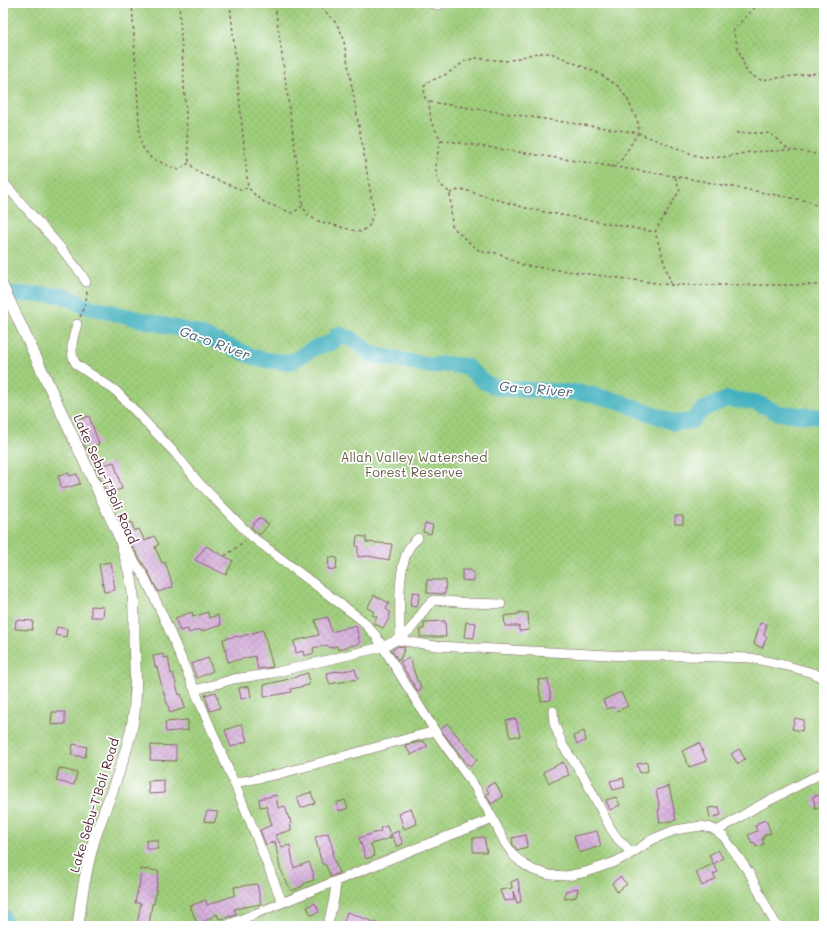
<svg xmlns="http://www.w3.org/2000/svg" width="827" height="929" viewBox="0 0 827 929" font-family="Mali,sans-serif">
<defs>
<pattern id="grass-dots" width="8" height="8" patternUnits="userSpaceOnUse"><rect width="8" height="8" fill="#9fce7c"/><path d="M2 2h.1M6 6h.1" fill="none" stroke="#8ab06b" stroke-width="1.8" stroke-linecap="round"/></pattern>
<pattern id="building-cross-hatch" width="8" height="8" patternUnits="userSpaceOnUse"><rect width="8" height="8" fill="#d5aeda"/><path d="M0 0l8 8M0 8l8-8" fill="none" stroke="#b895bb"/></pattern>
</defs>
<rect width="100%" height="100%" fill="#fff"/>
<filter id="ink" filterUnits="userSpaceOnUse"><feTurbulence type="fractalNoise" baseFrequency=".025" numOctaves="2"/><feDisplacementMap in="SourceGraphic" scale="8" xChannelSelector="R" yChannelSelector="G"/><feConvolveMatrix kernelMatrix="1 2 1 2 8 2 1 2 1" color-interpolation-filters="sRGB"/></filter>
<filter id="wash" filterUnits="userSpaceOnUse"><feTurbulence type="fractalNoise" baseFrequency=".012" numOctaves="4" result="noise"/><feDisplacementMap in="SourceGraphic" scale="16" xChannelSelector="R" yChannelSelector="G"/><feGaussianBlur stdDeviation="0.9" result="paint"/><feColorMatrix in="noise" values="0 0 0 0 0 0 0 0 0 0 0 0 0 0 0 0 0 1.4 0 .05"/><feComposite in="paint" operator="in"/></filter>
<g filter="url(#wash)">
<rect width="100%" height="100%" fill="#f0e9d0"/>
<!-- grass -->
<path fill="url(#grass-dots)" stroke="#747654" d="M3,3H824V926H3Z"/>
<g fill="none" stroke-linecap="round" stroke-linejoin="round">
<!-- river -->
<path stroke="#42b0bf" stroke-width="16" d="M3,294L63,295L85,306L171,327L197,333L259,359L289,363L314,348L333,342L338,334L352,339L373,355L402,360L431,366L444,364L466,366L484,382L498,388L584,393L618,401L644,411L675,423L692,421L702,410L727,399L755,402L779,413L824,417
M3,917L5,926"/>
</g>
<g id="blocks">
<!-- building -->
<path fill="url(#building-cross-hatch)" d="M89,416L99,444L86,449L80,435H82L76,421Z
M114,462L122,489L107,493L95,468Z
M69,473L70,476L77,474L80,484L62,489L58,476Z
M675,516H683V524H675Z
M125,518L128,524L132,522L134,531L139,529L145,541L154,536L159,544L155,547L162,563L165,562L173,587L158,592L150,575L127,538L119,520Z
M259,518L269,524L260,535L251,527Z
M425,523L433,525L431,534L423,532Z
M357,536L366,537V542L392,544L389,560L368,556L358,557V547L356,546Z
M206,546L233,561L226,575L195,560Z
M329,557L337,558L336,570L328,569Z
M111,562L115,590L104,592L99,564Z
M462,570H471V572H474V581L462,580Z
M427,580H446L445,594L427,593Z
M413,592L420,593L417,607L410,606Z
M374,595L389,603L386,609L391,613L389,615L390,617L383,628L373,623L377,617L372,615L374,612L367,608Z
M91,606L104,607L103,617H91Z
M192,612L193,617L208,612L209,618L218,615L221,625L203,631H200V629L189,633L188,629L180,631L175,618Z
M519,612L528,613L529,630L519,631V626H505L504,616L519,614Z
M328,617L331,632L356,625L360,643L338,650L337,646L330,648L327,645L313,648L314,653L304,656L303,651L296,653L294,641L319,635L315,620Z
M16,620L33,621L32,630L15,629Z
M445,621L446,637H420V629H424V622Z
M466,622L476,623L474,638L464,637Z
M760,623L767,624L764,635L767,637L762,648L754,644Z
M57,627L67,629L66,637L55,635Z
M263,630L273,667L258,669L255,656L228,662L223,639L238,636L239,637Z
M398,646L405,647L400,660H398L392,651L393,649Z
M163,654L164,658L168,657L171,674L173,673L179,695L181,694L185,708L170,713L162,687L157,667H155L153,656Z
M208,658L213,671L197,678L191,664Z
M410,658L417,681H419L421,690L418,692L400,662Z
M355,669L358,679L330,684L327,677L328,676L327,673L336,671V672Z
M308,673L309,685L291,689L292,692L264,697V685L297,677V676Z
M548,679L551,700L541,701L538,680Z
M249,686L251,697L241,699L239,688Z
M216,692L220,708L210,711L205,695Z
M621,692L628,706L617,711L613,707L607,709L603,700Z
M52,712H65V724L51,725Z
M795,718L804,720L802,731L792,729Z
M516,719L520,736L510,737L506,720Z
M188,720V730L166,732L165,722Z
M447,723L477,760L470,767L460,755L441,730Z
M242,724L247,741L231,747L225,730Z
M584,731L586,741L577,744L574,736Z
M423,741L428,746L411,755L405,745Z
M699,743L707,761L689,767L682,751Z
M73,744L87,747L85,757L71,755Z
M151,745L176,746V761L150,760Z
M739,749L745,759L738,764L731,754Z
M563,762L569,775L549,783L543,772Z
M647,762L648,771L640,773L637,764Z
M59,768L77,773L74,785L56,781Z
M623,778L625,787L613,790L610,781Z
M164,780V793L149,794L148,781Z
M495,782L503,797L491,804L486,794L489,793L486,787Z
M669,786L676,820L660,823L658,810L660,809L656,790Z
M311,792L315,803L301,808L297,797Z
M276,795L278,808L285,806L289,819L290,818L291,830L275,835L282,847L290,845L294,868L309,862L314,875L312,876L314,880L303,884V886L291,891L280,868L275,841L266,845L260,830L272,825L266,806L260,807L259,799Z
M824,795V806L815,808L813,796Z
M616,797L620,805L610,810L606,800Z
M345,800L348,808L339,811L336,803Z
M719,807L721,815L710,818L708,808Z
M411,808L417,824L404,829L399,814L402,813V811Z
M207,811L218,812L214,823L204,821Z
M766,820L771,833L764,835L765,837L762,838L764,844L756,847L754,842L752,843L748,835L757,831L755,826L758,825L757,823Z
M387,826L391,838L371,844L375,856L366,859L359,838L381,831L380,828Z
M398,831L403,844L397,847L391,834Z
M597,831L601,846L579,853L574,836Z
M328,833L334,853H332L339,873L331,877L325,864H322L315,837Z
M526,835L527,847L517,850L513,845L512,838Z
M484,837L487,852H473V838Z
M146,840H158V849H146Z
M718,850L723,858L713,864L709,855Z
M713,864L718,872L713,874L716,879L702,886L696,872Z
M141,869L159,871L154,904H152L149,925L137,924L141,903H135L138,888H139Z
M620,877L627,884L617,892L612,883Z
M518,879L521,902L517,903L513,891L514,900L504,901L500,890L512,888L511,882Z
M257,884L261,904L234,909L237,915L219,919L217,914L198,925L190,906L206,900L207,905L235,895L234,887Z
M578,888L576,897L565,899V891Z
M315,903L319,912L311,915L307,907Z
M347,912L382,925V926H343Z"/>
</g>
</g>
<g filter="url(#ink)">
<use href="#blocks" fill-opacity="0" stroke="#846665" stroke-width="1"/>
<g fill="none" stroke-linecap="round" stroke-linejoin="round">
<!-- minor casing -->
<g stroke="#846665" stroke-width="10">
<path id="minor" d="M430,3L439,5L442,3
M3,182L61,248L82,275L86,282
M77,324C73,337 68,354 77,365L116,391L175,453L199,483L251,536L363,621L376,636L435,731L475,787L493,819L505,843L514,856L522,863L533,870L550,875L567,876L586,872L615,862L632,853L653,839L675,830L701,826L711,828L717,831L724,837L731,847L750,874L769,912L777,926
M124,545L145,578L164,618L249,818L282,902
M400,638C400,614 397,571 408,550C410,545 414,542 418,538
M398,640L436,646L628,656H684L751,658L788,666L813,673L824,679
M195,690L234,679L273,673L382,647C394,642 406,636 414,625C420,617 425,606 434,600L469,603L501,604
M553,711L554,723L563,746L583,775L611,829L618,839L632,853
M234,783L279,774L435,731
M717,831L753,809L824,772
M225,926L422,846L493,819
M327,926C332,911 335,897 336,881"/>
</g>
<!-- major casing -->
<g stroke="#846665" stroke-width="12">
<path id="major" d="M3,287L120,538C124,552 128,565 131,579C135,599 134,620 134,640C135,670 138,701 131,731C123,768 106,803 94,840C86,868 81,897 78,926"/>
</g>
<!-- path -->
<path stroke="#846665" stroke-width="1.5" stroke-dasharray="3 3" stroke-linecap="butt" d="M132,3L140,138L143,148L151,158L178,170L189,163L199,173L242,190L248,187L255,195L264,202L292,213L297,210L302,206L309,216L318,221L360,232L369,226L374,212L343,36L336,23L319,5L312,3
M179,3L189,163
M230,3L248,187
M268,3L278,6L288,3
M759,3L733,30L738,48L747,73L761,80L824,72
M275,5L303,207
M430,102L638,133L702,158L724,157L750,152L791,150L824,155
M736,133H770L790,151
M441,140L680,177L808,201L824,210
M611,167L620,162L638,133L639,125L628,100L619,87L600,74L551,53H537L507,61L475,58L465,61L447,74L428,82L424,87L425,98L429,102L431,122L441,140C438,152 432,173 440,184C443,187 447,190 450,193L452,226L465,239L481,252L498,253L522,265L671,285H824
M450,193L461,189L529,209L655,232
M671,284L655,232L680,190L675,177
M80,317C84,308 87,299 87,290
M225,556L245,541"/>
<!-- minor -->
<use href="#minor" stroke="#fff" stroke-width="9"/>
<!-- major -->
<use href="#major" stroke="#fff" stroke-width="11"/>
</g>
</g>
<g text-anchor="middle" stroke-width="3.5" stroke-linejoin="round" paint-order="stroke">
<!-- park labels -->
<g font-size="13" fill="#685c47" stroke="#fff">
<text x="414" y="462">Allah Valley Watershed<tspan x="414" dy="15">Forest Reserve</tspan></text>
</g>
<!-- street labels -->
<g font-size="13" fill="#4a1f2b" stroke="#fff">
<text transform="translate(106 479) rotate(66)" y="5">Lake Sebu-T'Boli Road</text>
<text transform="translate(94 805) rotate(-73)" y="5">Lake Sebu-T'Boli Road</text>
</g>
<!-- water labels -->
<g font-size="14" font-style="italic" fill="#46606e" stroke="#fff">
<text transform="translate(215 343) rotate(20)" y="5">Ga-o River</text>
<text transform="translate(536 389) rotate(5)" y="5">Ga-o River</text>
</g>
</g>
<!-- margin -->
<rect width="827" height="929" fill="none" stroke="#fff" stroke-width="16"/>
</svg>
